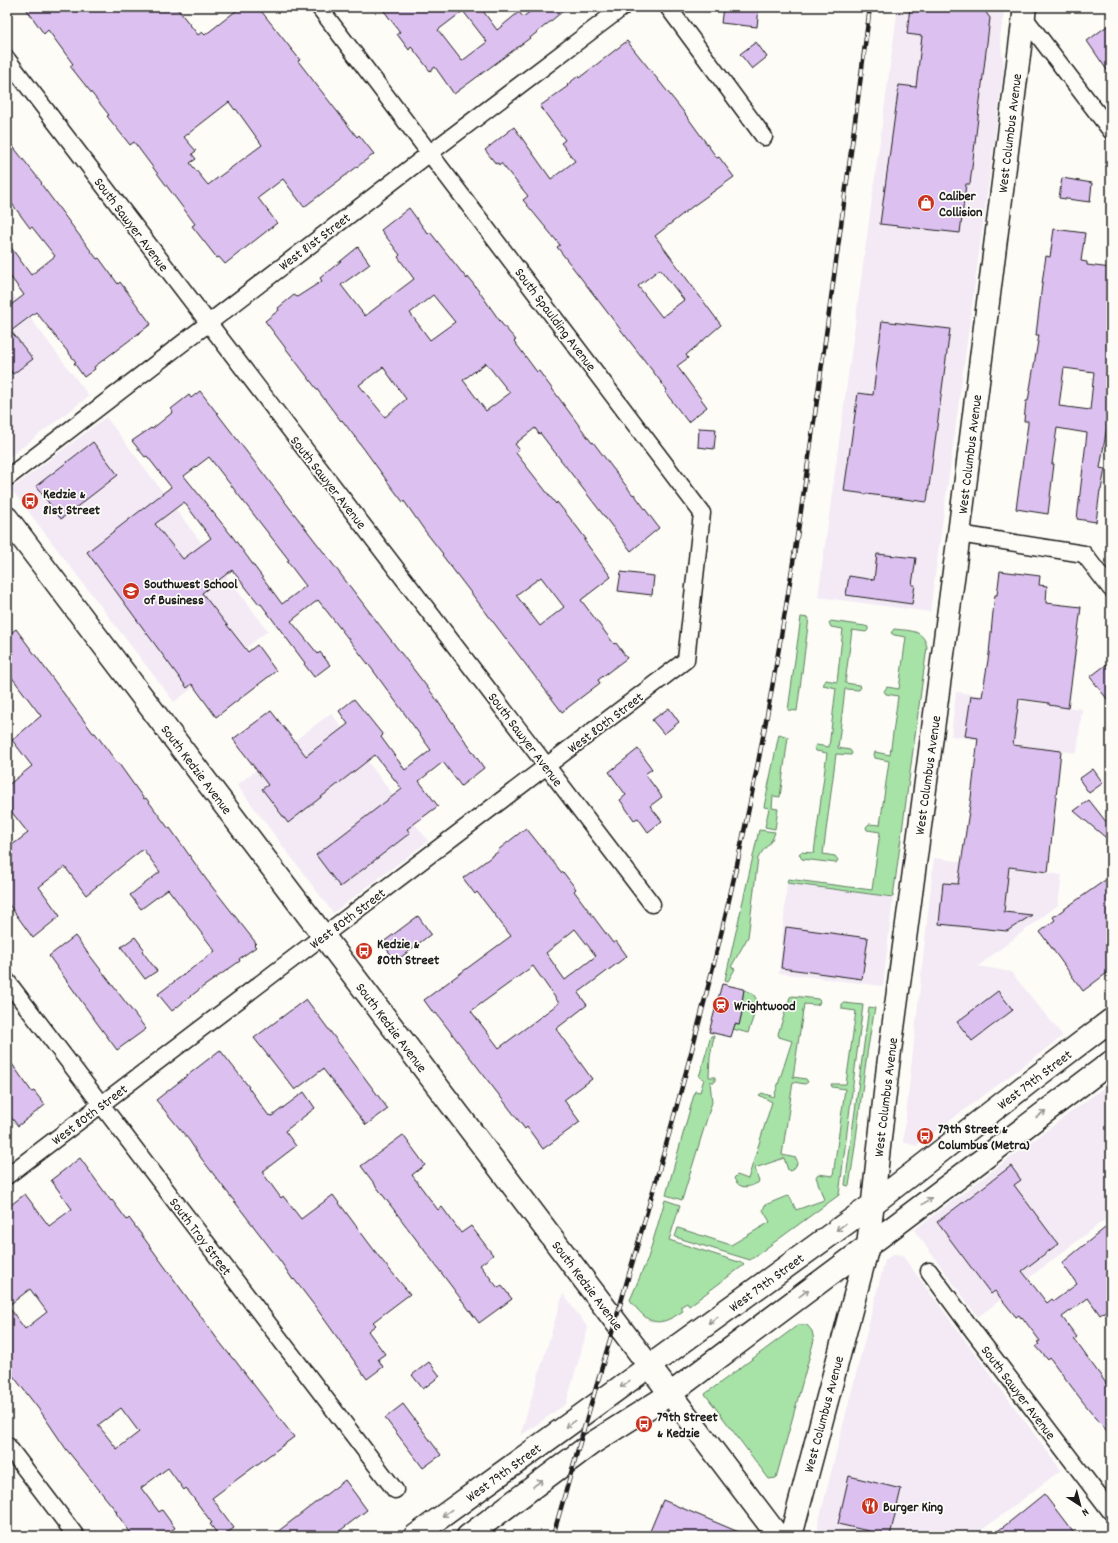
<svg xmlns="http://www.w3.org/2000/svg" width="1118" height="1543" viewBox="0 0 1118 1543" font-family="Dekko,sans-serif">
<rect width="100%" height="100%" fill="#fdfcf7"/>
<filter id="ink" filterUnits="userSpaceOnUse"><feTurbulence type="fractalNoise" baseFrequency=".025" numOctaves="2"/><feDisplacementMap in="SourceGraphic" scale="8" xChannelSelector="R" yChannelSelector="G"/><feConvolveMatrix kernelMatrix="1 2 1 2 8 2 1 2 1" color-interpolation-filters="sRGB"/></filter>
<g filter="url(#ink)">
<!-- built -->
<path fill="#f3eaf5" d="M898,7H1004L1005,8L1000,37L1004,67L953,446L930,612L818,597Z
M7,287L89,396L7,459Z
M106,417L268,631L174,702L11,489Z
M956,692L1082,709L1077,753L951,736Z
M331,713L428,841L333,913L237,785Z
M934,858L1062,875L1058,905L978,966L1011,972L1063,1036L916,1146L903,1142Z
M787,883L893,897L883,986L779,973Z
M1111,1082V1215L978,1317L914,1230Z
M894,1254L902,1255L1061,1470L974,1536H819L818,1524L885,1260Z
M563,1294L588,1328L566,1404L520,1436Z"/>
<!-- green -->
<path fill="#a7e2a7" stroke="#627f62" d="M801,617L809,618L797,711L788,710Z
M831,621L865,626L868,627V630L866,632L852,630L845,683L859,685L861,687L859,690L845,689L838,748L850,750L852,753L851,755L836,754L823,854L835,856L838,860L836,863L802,859L799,854L801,852L814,853L827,753L816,751L814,747L816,745L829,747L836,688L823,685L826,680L837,682L843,629L831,627L829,623Z
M894,629C910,631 923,629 927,647L893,897L787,883L788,879L872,890L880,832L867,830L866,827L869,824L880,825L889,761L875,758L874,754L875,752L890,755L898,696L886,694L884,691L887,687L899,689L906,637L894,635L891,633Z
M779,734L788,737L780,797L773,796L772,808L778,809L775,829L765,827L769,808L764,807Z
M759,830L775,832C772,844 764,847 758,858L748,937L731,967L735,969L728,981L725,980Z
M744,989L754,995L758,1003L748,1033L733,1029L734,1024L739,1025L744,1004L742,1002Z
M793,996L818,999L820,1001L819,1004L816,1005L804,1004L793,1077L806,1079L808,1082L805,1084L793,1082L782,1155L796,1158C799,1163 795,1169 790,1171L788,1170L784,1158L755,1168L759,1182C749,1188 739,1190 734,1178L737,1175L748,1179L772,1102L759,1095L762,1093L774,1097L792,1041L779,1037L778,1034L790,997Z
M844,1003L863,1005L839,1195L750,1260L675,1237L678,1228L731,1245L770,1222L763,1210L765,1205L787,1196L790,1197L796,1210L824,1200L816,1177L818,1174L833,1176L845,1089L832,1087L831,1084H846L856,1011L842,1009V1004Z
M869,1007L875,1008C863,1067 859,1127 849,1186L845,1185Z
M711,1036H714L710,1057L709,1077H715V1082H710L712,1102L682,1200L666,1195L695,1091L700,1092L704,1079L699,1077Z
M665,1200L680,1205L669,1240L742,1263L744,1265L689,1306L687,1303L680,1307L683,1311C657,1329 648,1324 630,1300L648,1258Z
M798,1325H807L812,1331L814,1340L776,1478L769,1479L705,1394Z"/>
<!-- building -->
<path fill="#dcc1f0" stroke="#1c1c1c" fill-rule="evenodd" d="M25,7H176L198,35L202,32L205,35L241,7H258L300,60L298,61L357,137L359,135L374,154L304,207L283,179L258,198L277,223L225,264L219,257L217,258L192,226L195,224L134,142L130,145L107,116L109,115L70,66L73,64L48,30L44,34ZM229,102L235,110L236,109L262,145L208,185L190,163L196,159L192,154L196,151L184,137Z
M381,7H480L497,30L519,12L523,17L536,7H568L530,38L454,94L435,67L430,71L413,49L411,47L409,50L397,34L400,32ZM463,11L487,42L462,61L438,30Z
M723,7H759L757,27L721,23Z
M910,7H982L990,18L970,184H966L960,233L880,224L899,85L916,87L922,36L907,34Z
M1111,23V76L1087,41Z
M627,41L683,111L717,158L719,157L734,177L693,206L655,236L721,325L686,355L688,358L677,366L707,407L688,422L665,392L667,390L658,378L557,247L560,245L523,200L528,196L501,163L499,165L498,163L496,164L485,150L514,127L551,179L575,161L561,143L565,140L540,106L568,86L567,85L578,76L579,78ZM660,269L684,300L662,317L638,286Z
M756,42L767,57L752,69L740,54Z
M7,139L42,183L41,184L97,259L99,258L118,284L120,282L151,324L94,367L95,369L84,377L74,363L76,362L36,312L11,331L33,359L13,374L7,366V308L24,295L7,272V242L31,275L55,256L32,227L30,228L7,197Z
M1062,178L1092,183L1090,202L1059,198Z
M409,208L428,234L430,232L467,279L468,277L478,290L502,324L516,340L514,341L537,372L539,371L592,443L593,442L633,495L634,494L659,528L631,551L540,433L539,434L535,428L515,444L519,449L516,453L556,504L557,502L577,527L586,539L584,540L611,577L581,600L614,644L616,643L627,658L598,680L600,683L562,712L442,555L443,554L425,531L404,501L403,502L390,485L364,449L342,420L341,421L265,321L279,310L278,308L294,295L297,297L322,281L320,278L358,247L370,264L341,285L365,316L414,279L398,257L400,255L381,230ZM433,295L455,322L430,340L410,313ZM486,363L510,393L486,411L463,380ZM383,367L406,399L385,417L359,385ZM541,577L564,607L540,626L516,595Z
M1054,229L1085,233L1081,261L1087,262V265L1111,268V403L1100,468L1105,469L1101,490H1100L1096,522L1077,519L1087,433L1057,428L1052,464H1054L1048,514L1016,509L1028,424V421H1024L1026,401H1028L1039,335H1036L1043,276L1046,256L1050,257ZM1064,368L1094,372L1090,410L1059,406Z
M882,321L950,329L927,502L844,491L858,393L873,395Z
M200,391L434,696L484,768L461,786L443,762L419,781L438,806L407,829L410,833L340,887L316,855L402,789L375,755L288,823L262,789L268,785L233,739L271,711L306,756L348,724L339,711L354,699L383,735L381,737L405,770L431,750L372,669L318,600L291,621L318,654L320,652L330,665L314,677L304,664L305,663L261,604H259L232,570L202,593L248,652L257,645L276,671L216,717L192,684L187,688L87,552L171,487L147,456L145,457L132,441L151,428L152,429L173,412L171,409L189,395L191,398ZM209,457L289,560L287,561L306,586L282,604L232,536L184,476ZM184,502L211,538L183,559L155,524Z
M699,428L716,429L714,449L698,447Z
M93,442L118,475L61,519L36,486Z
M877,554L916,558L912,585H915L912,604L846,595L849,576L874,580Z
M1000,571L1040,576L1039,585L1047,586L1046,603L1081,607L1068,708L1049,705V703L1019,699L1013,745L1061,751L1048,872L1009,867L1004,912L1032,915L1007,931L939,924L943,883L958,884L971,798L978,738L965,736L971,696L982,697L989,654L993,612L995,595H997Z
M621,572L654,576L652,595L618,591Z
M16,629L93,733H95L118,764H119L144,799L146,798L169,829L170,828L206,879L256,943L254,945L256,947L239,959L240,961L200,989L172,1011L158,994L215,951L168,889L141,909L130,895L160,872L143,849L86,895L65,867L39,887L60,916L33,938L7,902V849L28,833L7,806V786L32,766L12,740L41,716L7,671V636Z
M1111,661V704L1090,677Z
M669,708L679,722L664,734L652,720Z
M638,749L652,769L645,774L662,797L650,806L662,821L648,832L638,818L634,820L620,800L626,795L609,772Z
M1093,769L1103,783L1089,793L1079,779Z
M1089,800L1111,828V842L1074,811Z
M526,828L562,873L563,872L576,889L574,891L613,943L616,941L627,956L578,993L587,1005L556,1029L592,1079L564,1100L580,1122L543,1149L527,1127L525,1129L512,1112L436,1013L434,1014L424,1000L511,936L477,892L475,894L463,878L499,851L498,850ZM575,929L596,956L565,980L546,953ZM533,966L559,1003L499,1048L471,1011Z
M1111,876V970L1083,991L1040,932L1055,920L1053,917Z
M418,916L431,934L396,961L382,943Z
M786,927L868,938L862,979L781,968Z
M75,936L146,1029L117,1050L97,1023L49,956Z
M135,937L144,949L142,951L157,971L145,979L121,947Z
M722,984L744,989L742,1002L744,1003L739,1025L735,1024L731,1037L709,1032Z
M998,991L1013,1010L972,1041L957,1022Z
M306,999L388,1109L366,1125L323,1069L295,1090L254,1038Z
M220,1050L249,1087H248L269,1116L270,1115L272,1116L304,1092L315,1108L285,1131L296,1146L262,1172L281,1198L283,1196L301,1219L333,1195L380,1258L410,1294L373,1322L376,1325L368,1331L385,1354L378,1359L383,1367L367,1379L317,1309L294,1279L293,1280L281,1262L201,1158L189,1140L156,1100Z
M7,1057L32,1092L34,1091L45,1105L18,1126L7,1112Z
M403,1135L425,1165L412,1175L438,1210L442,1207L461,1233L471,1226L493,1255L480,1265L498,1288L502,1286L512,1299L479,1323L361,1166Z
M80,1158L111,1201L112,1200L127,1220L129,1218L141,1234L218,1340L233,1359H234L294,1437L212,1498L234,1528L223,1536H219L210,1524L212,1523L186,1488L184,1490L168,1468L141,1488L159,1512L162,1510L175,1528L163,1536H133L116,1513L117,1512L66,1449L41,1412L7,1368V1208L25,1194L49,1226L72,1209L51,1180ZM30,1289L47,1312L25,1329L8,1306ZM121,1408L139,1432L117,1449L98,1425Z
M1011,1166L1021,1180L1014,1185L1058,1244L1022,1271L1047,1303L1052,1299L1054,1301L1077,1284L1062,1263L1105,1228L1111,1236V1307L1100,1315L1088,1298L1062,1317L1077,1337L1074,1339L1111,1390V1436L1083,1402L1050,1358L1048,1360L1036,1346L1039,1344L1037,1342L1040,1341L1022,1317L1021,1318L1019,1315L1016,1317L995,1291L991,1294L937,1222Z
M429,1362L440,1376L423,1389L412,1375Z
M403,1404L441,1455L423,1468L385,1418Z
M849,1476L901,1489L890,1536L838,1524Z
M345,1480L367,1510L333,1536H272Z
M1044,1494L1076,1536H991L1007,1524Z
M663,1500L748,1536H648Z"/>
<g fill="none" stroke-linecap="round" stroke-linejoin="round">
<!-- minor casing -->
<g stroke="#1c1c1c" stroke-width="19">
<path id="minor" d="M668,7L764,137
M1021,13L1111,131
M7,59L652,904
M7,478L430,153L623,7
M959,534L1084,554L1111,589
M7,981L395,1490
M7,1176L686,660L702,513L319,7
M929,1271L968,1324L1111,1512
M7,1445L76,1536"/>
</g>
<!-- secondary casing -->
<g stroke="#1c1c1c" stroke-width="25">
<path id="secondary" d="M7,518L778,1536
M415,1536L873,1204L1031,1081L1111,1020
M468,1536L591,1444L670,1394L896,1225L1111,1062
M791,1536L868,1246L888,1066L959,534L1025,7"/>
</g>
<!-- minor -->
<use href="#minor" stroke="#fdfcf7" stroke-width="16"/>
<!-- secondary -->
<use href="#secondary" stroke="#fdfcf7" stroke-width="22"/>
<!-- rail casing -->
<g stroke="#1c1c1c" stroke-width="4.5">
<path id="rail" d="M553,1536C618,1307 691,1079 741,846C777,679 802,511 825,342C840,230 856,119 870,7"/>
</g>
<!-- rail -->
<use href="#rail" stroke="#fdfcf7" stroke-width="3" stroke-dasharray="9" stroke-linecap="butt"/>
</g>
<!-- one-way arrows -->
<defs><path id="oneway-shaft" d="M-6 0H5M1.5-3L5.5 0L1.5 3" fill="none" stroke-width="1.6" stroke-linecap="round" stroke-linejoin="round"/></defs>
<g stroke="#989794">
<use href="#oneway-shaft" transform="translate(1041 1114) rotate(-37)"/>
<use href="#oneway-shaft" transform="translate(927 1201) rotate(-37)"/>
<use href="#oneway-shaft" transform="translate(841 1227) rotate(144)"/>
<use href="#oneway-shaft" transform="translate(804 1293) rotate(-37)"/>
<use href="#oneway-shaft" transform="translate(713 1320) rotate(144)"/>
<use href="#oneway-shaft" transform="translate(625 1384) rotate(144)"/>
<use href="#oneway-shaft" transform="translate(570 1424) rotate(144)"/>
<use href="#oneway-shaft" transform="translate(538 1483) rotate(-37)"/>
<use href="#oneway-shaft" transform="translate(447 1513) rotate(144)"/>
</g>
</g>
<!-- icons -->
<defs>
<g id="shop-disc" transform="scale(0.9)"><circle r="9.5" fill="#c8321e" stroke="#fdfcf7"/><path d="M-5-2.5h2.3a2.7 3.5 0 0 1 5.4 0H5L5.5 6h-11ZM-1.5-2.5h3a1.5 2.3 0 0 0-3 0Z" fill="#fff"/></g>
<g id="bus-disc" transform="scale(0.9)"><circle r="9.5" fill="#c8321e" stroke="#fdfcf7"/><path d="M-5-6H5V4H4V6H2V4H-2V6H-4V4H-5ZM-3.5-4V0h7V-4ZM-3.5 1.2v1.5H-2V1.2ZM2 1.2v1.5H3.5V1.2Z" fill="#fff"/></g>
<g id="school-disc" transform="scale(0.9)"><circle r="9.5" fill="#c8321e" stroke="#fdfcf7"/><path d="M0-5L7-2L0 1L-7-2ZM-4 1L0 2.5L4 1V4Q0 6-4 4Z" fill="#fff"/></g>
<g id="station-disc" transform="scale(0.9)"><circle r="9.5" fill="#c8321e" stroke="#fdfcf7"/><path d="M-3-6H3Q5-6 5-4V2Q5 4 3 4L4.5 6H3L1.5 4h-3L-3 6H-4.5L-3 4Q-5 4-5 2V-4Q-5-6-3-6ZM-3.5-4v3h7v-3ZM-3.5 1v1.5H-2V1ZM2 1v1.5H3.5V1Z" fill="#fff"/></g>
<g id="restaurant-disc" transform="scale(0.9)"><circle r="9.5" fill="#c8321e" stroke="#fdfcf7"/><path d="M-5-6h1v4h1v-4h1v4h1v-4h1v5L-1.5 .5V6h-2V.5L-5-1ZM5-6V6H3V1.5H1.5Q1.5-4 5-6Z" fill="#fff"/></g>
</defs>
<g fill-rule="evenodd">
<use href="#shop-disc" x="926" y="203"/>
<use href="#bus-disc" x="30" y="501"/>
<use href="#school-disc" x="131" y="591"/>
<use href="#bus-disc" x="364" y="951"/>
<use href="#station-disc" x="721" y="1005"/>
<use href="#bus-disc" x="925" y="1136"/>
<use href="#bus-disc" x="644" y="1424"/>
<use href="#restaurant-disc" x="870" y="1506"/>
</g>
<g text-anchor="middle" stroke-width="3.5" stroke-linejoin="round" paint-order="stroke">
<!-- street labels -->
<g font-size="14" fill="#1c1c1c" stroke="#fdfcf7">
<text transform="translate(1009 133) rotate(-83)" y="5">West Columbus Avenue</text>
<text transform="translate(132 224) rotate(53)" y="5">South Sawyer Avenue</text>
<text transform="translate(314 241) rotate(-37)" y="5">West 81st Street</text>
<text transform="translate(556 319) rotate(53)" y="5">South Spaulding Avenue</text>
<text transform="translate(969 454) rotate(-83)" y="5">West Columbus Avenue</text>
<text transform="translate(329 482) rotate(52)" y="5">South Sawyer Avenue</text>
<text transform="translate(605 722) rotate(-37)" y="5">West 80th Street</text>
<text transform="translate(526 739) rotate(53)" y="5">South Sawyer Avenue</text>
<text transform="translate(197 769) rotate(53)" y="5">South Kedzie Avenue</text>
<text transform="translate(927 775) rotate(-82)" y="5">West Columbus Avenue</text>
<text transform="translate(347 918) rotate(-37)" y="5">West 80th Street</text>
<text transform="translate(392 1027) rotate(53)" y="5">South Kedzie Avenue</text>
<text transform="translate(1034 1079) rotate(-37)" y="5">West 79th Street</text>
<text transform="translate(885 1097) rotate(-83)" y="5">West Columbus Avenue</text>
<text transform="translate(89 1114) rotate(-37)" y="5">West 80th Street</text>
<text transform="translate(201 1236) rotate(53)" y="5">South Troy Street</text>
<text transform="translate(766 1282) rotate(-36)" y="5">West 79th Street</text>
<text transform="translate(588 1285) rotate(53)" y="5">South Kedzie Avenue</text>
<text transform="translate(1019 1392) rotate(53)" y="5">South Sawyer Avenue</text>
<text transform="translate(823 1414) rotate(-75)" y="5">West Columbus Avenue</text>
<text transform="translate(503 1472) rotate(-36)" y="5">West 79th Street</text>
</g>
<!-- poi labels -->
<g font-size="14" font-weight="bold" fill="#1c1c1c" stroke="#fdfcf7" text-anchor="start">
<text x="939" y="200">Caliber<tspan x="939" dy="16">Collision</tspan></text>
<text x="43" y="498">Kedzie &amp;<tspan x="43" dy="16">81st Street</tspan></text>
<text x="144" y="588">Southwest School<tspan x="144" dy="16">of Business</tspan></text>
<text x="377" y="948">Kedzie &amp;<tspan x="377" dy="16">80th Street</tspan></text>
<text x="734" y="1010">Wrightwood</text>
<text x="938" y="1133">79th Street &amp;<tspan x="938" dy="16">Columbus (Metra)</tspan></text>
<text x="657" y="1421">79th Street<tspan x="657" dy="16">&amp; Kedzie</tspan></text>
<text x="883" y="1511">Burger King</text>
</g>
</g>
<!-- margin -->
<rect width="1118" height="1543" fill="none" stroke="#fdfcf7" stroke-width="24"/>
<rect x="12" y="12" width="1094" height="1519" fill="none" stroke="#1c1c1c" stroke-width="1.5" filter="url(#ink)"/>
<!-- north arrow -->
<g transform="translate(1080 1505) rotate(144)" stroke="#fdfcf7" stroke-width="3" paint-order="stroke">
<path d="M0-3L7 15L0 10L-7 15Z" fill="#1c1c1c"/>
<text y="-6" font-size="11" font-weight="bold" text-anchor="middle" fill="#1c1c1c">N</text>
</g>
</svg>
